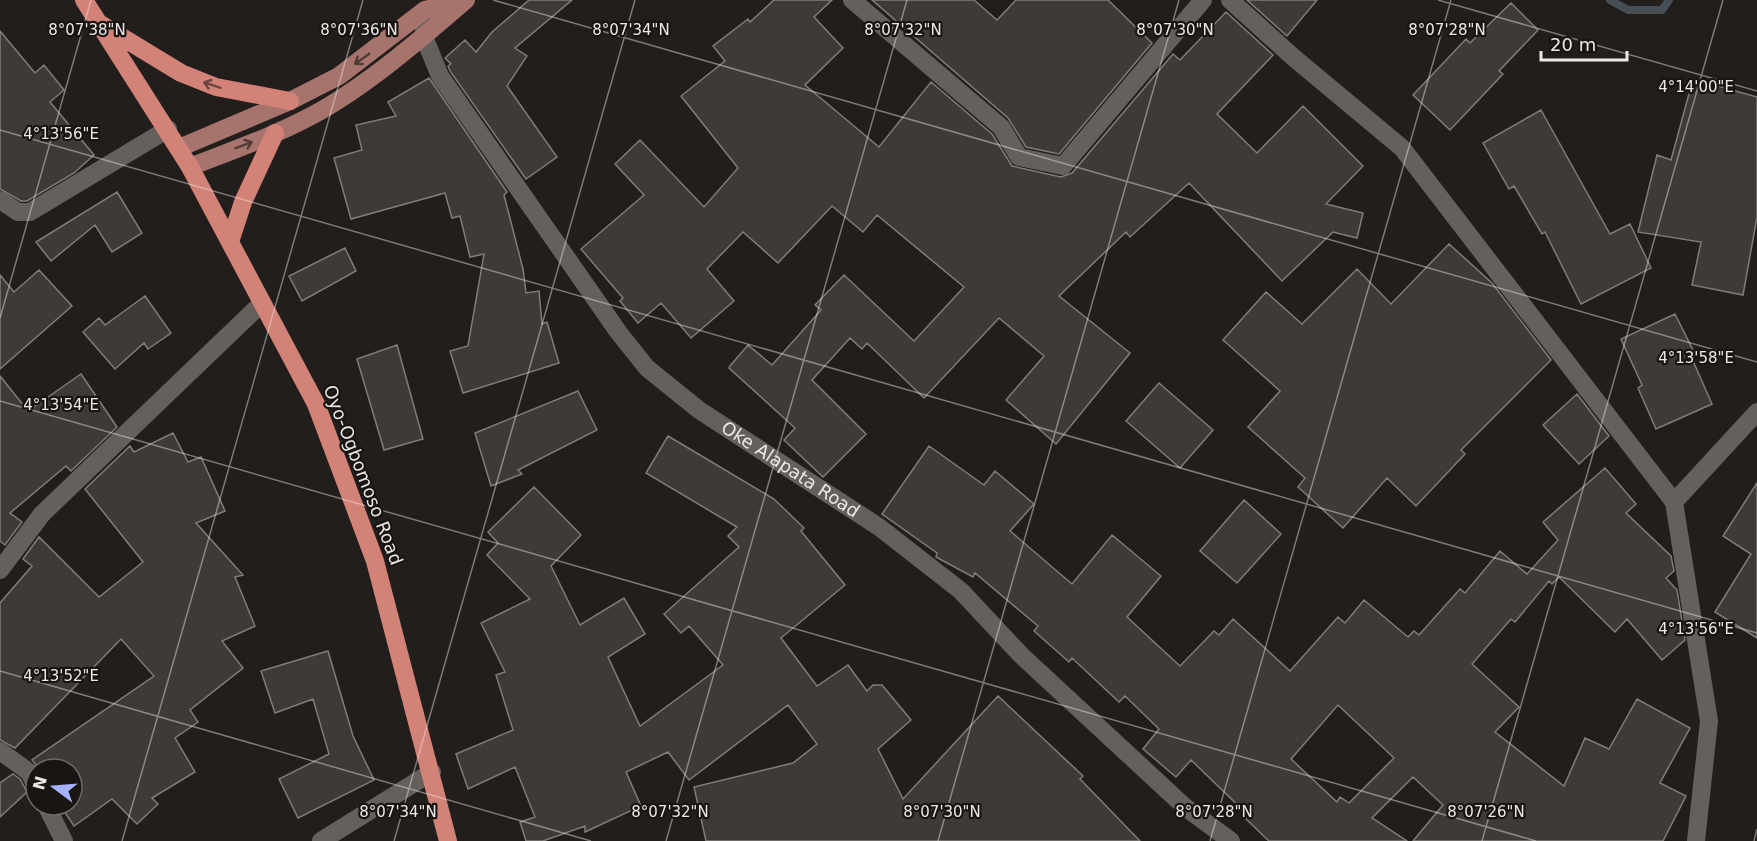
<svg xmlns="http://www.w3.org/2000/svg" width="1757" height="841" viewBox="0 0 1757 841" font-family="'DejaVu Sans',sans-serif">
<rect width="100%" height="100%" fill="#221e1b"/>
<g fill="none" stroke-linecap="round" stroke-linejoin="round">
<!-- stream -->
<path stroke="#464e56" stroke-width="8" d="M1610,0L1628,10H1662L1669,0"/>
</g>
<!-- building -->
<path fill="#3f3a37" stroke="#827c79" stroke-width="1.5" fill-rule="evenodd" d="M529,0H572L515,48L527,56L507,86L557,157L526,179L450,71L448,66L451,64L445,58L465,40L476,52L492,32Z
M774,0H832L814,17L843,48L805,85L879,147L931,82L992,134L1012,166L1061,177L1072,173L1173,54L1180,60L1226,12L1273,55L1217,114L1257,153L1303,106L1363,166L1326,204L1363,213L1357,238L1333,232L1282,281L1189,183L1130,237L1126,232L1059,296L1130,353L1056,444L1006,400L1044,356L999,318L924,398L867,343L862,349L850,338L812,380L866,434L823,477L784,440L795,428L729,368L730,366L748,345L772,365L821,310L815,305L844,275L914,341L964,287L877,215L863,232L832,206L778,263L743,232L707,269L734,301L691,338L661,303L638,323L620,301L623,298L581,249L644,195L615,164L640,140L704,207L738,168L681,96L725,61L713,46L748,19L750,22Z
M872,0H974L997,20L1016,0H1108L1152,43L1059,154L1026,147L1008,118Z
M1247,0H1317L1287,36Z
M1511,3L1538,30L1499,71L1503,74L1450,130L1413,95L1466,39L1470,43Z
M0,31L35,73L44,65L64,90L50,102L94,155L74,173L27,201H21L0,189Z
M429,78L507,192L504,195L523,269L526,293L539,291L542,324L547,322L559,363L463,393L450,351L468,346L484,254L470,257L460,216L452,218L445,193L351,219L334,158L362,150L356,125L396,116L388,102Z
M1693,79L1757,97V217L1743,295L1692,285L1701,242L1638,232L1657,155L1671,160Z
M1541,110L1610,234L1630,224L1651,268L1581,304L1545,232L1542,234L1514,186L1509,189L1483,143Z
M117,192L142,233L112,252L95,225L51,261L36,242Z
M1449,244L1492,283L1551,360L1461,450L1465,454L1416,506L1387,478L1343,528L1298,487L1305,478L1248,427L1280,391L1223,340L1266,292L1302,324L1357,269L1391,304Z
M345,248L356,271L302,301L289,276Z
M39,270L72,306L0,369V275L14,292Z
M145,296L171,333L148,349L144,343L115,369L83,332L99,318L105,325Z
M1675,314L1694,352L1690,354L1712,404L1656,429L1638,388L1642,385L1621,339Z
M397,345L423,439L384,450L357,359Z
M81,374L117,427L71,471L66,466L10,513L22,522L5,545L0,541V376L28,411Z
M1159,383L1213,430L1180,468L1126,421Z
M578,391L597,430L518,470L522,474L491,486L475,433Z
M1577,394L1609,436L1579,464L1543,425Z
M173,433L188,462L201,457L225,511L196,523L243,575L235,577L255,626L222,641L243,668L190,710L198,722L175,738L195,772L152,798L158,804L137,824L112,799L74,826L60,805H72V769H40L32,760L154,676L121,639L15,748L0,740V603L32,566L23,559L39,537L99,597L143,562L85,489L130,446L134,452Z
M668,436L774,499L804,528L801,531L845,585L781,638L817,686L848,665L867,691L873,685H882L911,720L878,749L903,799L998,696L1083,776L1080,779L1140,841H706L694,787L793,763L817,744L788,705L689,780L668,752L626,772L641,806L585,832V826L543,841H526L520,822L535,817L515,767L468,789L456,754L513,730L496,675L505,672L481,623L530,599L487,555L498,543L488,532L534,487L581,535L551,566L580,625L624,598L645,634L608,657L640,726L723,665L689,626L681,633L664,614L739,547L728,536L737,527L646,473Z
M929,446L984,485L995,471L1034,504L1010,531L1072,584L1112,535L1161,576L1127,617L1180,666L1214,631L1219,635L1233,619L1290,671L1338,617L1345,623L1364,600L1408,637L1414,631L1419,635L1460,589L1465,593L1500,551L1527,574L1558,540L1543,522L1605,468L1636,504L1626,513L1671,556L1674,571L1666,578L1677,590L1685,640L1662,660L1627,619L1615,632L1559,577L1552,584L1549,581L1515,622L1511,619L1472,664L1519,707L1495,732L1564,786L1585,738L1609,749L1637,699L1690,728L1660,783L1686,796L1663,841H1413L1443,805L1413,777L1372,818L1407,841H1269L1245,818L1248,815L1191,760L1176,777L1143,749L1159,729L1125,696L1119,702L1072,658L1069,662L1034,631L1038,626L975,573L973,577L936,557L937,553L882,514ZM1338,705L1394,758L1349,803L1340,797L1337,802L1291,759Z
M1757,483V638L1715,612L1751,554L1723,536Z
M1244,500L1281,534L1237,583L1200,551Z
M328,651L353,736L374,780L298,818L279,779L329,754L313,699L275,713L261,671Z
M13,774L20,779L27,792L0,817V783Z"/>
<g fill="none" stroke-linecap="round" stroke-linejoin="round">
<!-- street -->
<g stroke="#66605d" stroke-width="18">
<path d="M852,0L1001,127L1019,157L1063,166L1203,0"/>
<path d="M1230,0L1293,57L1402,148L1674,502L1709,721L1696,841"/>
<path id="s1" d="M424,21V37L440,76L619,333L647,368L699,410L879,527L961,591L1021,655L1185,807L1231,841"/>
<path d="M0,200L18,212H30L168,129"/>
<path d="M1674,502L1757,412"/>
<path d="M0,570L42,514L262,303"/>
<path d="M0,751L29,772L36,786"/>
<path d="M46,805L64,841"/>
<path d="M321,841L432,772"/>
</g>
<!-- primary -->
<path stroke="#a7746d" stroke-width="18" d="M179,148L290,101L339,76L425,10L464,0
M190,167C231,151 274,136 313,115C364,88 422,38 466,0"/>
<!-- highway -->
<path stroke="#d38277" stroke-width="18" d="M84,0L190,167L316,404L375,561L448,841
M102,25L181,73L216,87L290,101
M230,242L243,202L275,133"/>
</g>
<!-- one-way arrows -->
<defs><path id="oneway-shaft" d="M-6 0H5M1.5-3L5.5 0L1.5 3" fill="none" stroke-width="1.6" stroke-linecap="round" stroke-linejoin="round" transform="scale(1.5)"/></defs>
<g stroke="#523b36">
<use href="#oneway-shaft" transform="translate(362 59) rotate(145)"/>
<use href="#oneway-shaft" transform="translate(244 145) rotate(-21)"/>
</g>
<use stroke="#6d463f" href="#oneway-shaft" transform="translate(212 85) rotate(-161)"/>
<!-- ticks -->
<path fill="none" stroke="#ebe8e6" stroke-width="1.5" stroke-opacity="0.45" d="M493,0L1757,362M1438,0L1757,91M0,130L1757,633M0,318L91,0M0,401L1536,841M0,671L591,841M122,841L363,0M394,841L635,0M666,841L907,0M938,841L1179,0M1210,841L1451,0M1482,841L1723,0M1754,841L1757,829"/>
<g text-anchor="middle" stroke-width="4.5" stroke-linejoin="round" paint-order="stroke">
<!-- street labels -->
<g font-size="18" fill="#ebe8e6" stroke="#191512">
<text dy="6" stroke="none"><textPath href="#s1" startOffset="592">Oke Alapata Road</textPath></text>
<text transform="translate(363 475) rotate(69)" y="6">Oyo-Ogbomoso Road</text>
</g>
</g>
<g font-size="15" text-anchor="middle" fill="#ebe8e6" stroke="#191512" stroke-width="4.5" stroke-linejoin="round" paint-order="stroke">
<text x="87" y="35">8°07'38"N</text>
<text x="359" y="35">8°07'36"N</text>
<text x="631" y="35">8°07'34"N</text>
<text x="903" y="35">8°07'32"N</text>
<text x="1175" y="35">8°07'30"N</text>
<text x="1447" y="35">8°07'28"N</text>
<text x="1696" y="92">4°14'00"E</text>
<text x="61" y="139">4°13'56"E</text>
<text x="1696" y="363">4°13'58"E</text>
<text x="61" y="410">4°13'54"E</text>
<text x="1696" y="634">4°13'56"E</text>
<text x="61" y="681">4°13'52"E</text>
<text x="398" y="817">8°07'34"N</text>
<text x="670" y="817">8°07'32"N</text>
<text x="942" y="817">8°07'30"N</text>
<text x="1214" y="817">8°07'28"N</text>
<text x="1486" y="817">8°07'26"N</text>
</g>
<!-- north arrow -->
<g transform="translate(54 787) rotate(286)"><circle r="28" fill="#191512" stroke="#6d6967" stroke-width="1.5"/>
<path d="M0-4.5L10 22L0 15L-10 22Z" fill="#a7b1fc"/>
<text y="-9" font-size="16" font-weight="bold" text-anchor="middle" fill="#ebe8e6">N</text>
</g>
<!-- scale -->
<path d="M1541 51v9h86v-9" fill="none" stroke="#ebe8e6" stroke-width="3"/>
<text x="1550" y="51" font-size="18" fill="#ebe8e6" stroke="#191512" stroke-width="4.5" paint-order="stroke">20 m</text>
</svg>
